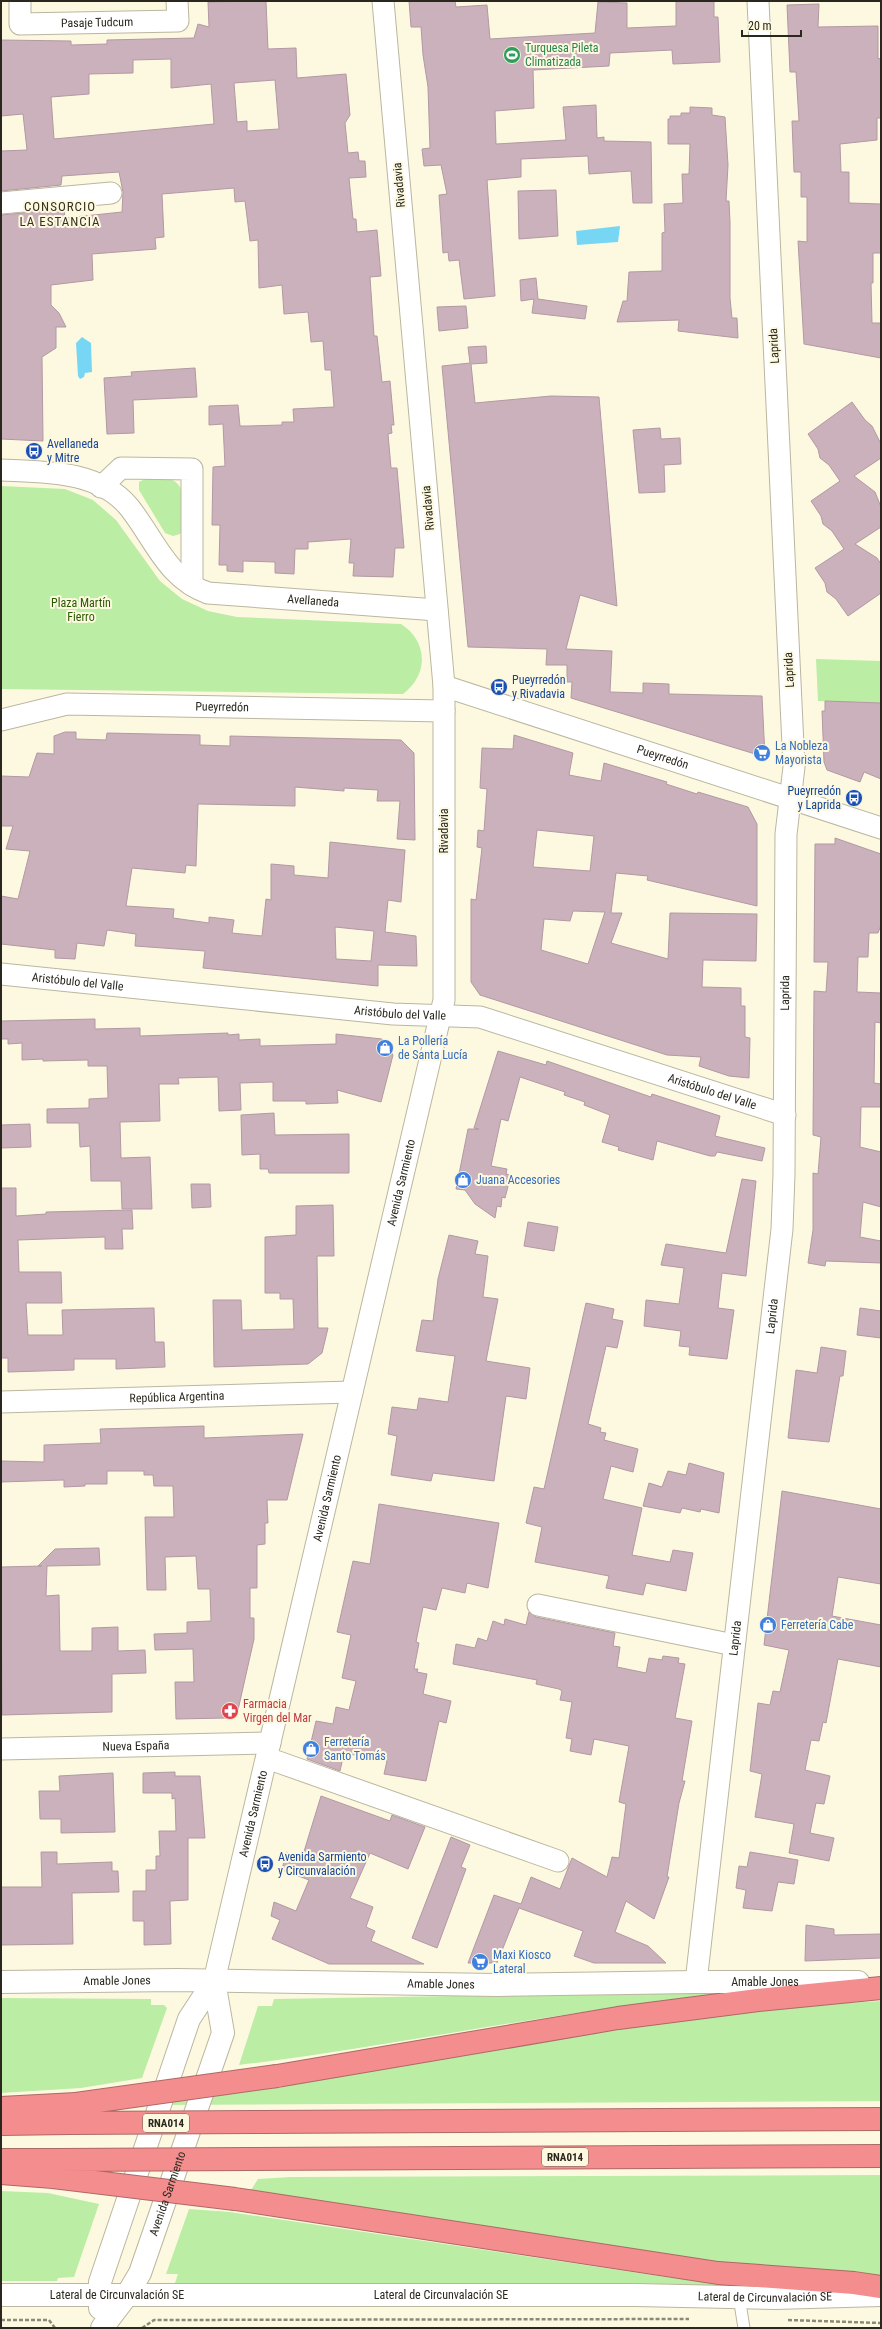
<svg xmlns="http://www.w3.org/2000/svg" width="882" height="2329" viewBox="0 0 882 2329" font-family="'Roboto Condensed',sans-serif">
<rect width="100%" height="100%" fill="#fdf9e0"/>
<!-- green -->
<path fill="#bbeda5" d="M147,478C155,478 165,477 172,480C188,486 183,515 183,529L180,534L173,536L165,533L139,490V482Z
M1,486L65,489L93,500L116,520L160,581L182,599L208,611L237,617L401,624C428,641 429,675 403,694L1,689Z
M816,659L881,661V703L818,701Z
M752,1991C696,2000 639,2003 583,2012C468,2029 354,2051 239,2065L258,2006H272L274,1999Z
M1,1998L151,1999V2005H164L167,2008L142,2078L81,2088L1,2093Z
M881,2001V2101L153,2105L152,2104L714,2011Z
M881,2175V2276L726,2268L251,2190L258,2179L291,2177Z
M1,2191L48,2193L99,2204L74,2277L58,2278L57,2281H1Z
M189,2209L230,2212L665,2277L690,2280L710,2278L768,2287L175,2283L178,2274H166Z"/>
<!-- water -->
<path fill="#78d6f5" d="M620,226L618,242L577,245L576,231Z
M82,337L91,343L92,372L85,373L84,377L80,379L78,376L76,343Z"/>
<!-- building -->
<path fill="#cab1bb" stroke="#b299a3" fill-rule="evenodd" d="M266,1L268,49L296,48L297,78L346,74L350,115L345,123L348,153L358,152L359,161H365L366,177L349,178L353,219H356L357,232L377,230L381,276L370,277L374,336H377L382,382L390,381L394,425H391L392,433L388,434L391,468H397L404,548H395L393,577L353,576L354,563H349L351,539L308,542V549H295L294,574L275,573V562L243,561V572L227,571V565H219L220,525H212L213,467L225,466L223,424L209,425V406L238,405L240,426H248L282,425V422H294L293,409L334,407L331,370H325L323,341L311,342L308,312L284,314L282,285L259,288L258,240L250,241L245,201L235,202L234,188L162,194L164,237L155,238L156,249L92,254L93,280L51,285V305L59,313L66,327H56V348L42,357L43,441L1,439V215L64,209L65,218L122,212L123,192L119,172L62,176L61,185L1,191V151L27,150L23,114L1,116V40L71,41V45L107,44V40L194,38L198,24L209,27L208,2ZM171,59V88L211,84L214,124L54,139L51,97L89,94V74L133,73V60ZM275,80L279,129L247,131V121L237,122L234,83Z
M409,1H455L456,7L487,5L490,39L595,33L598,2L627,3V28L676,26V1H714V17H718L720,62L673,64L672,50L610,53L609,66L533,70L534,108L495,111L496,144L566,140L563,107L596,105L597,138L604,137V141L651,142L652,203H633L631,171L589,174L588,156L521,159V177L487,180L495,296L464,299L459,260L449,261L448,252L443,253L439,195L447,194L441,165L424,166L422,149L430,148L428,87L423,55L421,27H411Z
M819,4L818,27L878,26V59L881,58V118H877V140L840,144L841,172H849V203L881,204V253H873V283H871L872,323H881V358L804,344L798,241L807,242V197H801V172H794L792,121H799L796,72H790L787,5Z
M690,107L712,108V115L725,117L728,165L726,201H729L730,222V298L732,318H737L738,338L678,331L679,320L617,322L623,301H627L629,272L662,271V233L665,232L664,204L683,203L682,174H689L690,144H668V119H670V116H681V113H690Z
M556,190L558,236L519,239L518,191Z
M536,278L538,299L587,306L585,319L532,313L534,299L521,301L520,280Z
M466,306L468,328L439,331L437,307Z
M486,346L487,363L471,364L475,403L551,396L599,397L617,606L580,595L566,649L612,651L610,692L643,693V683L669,684V694L762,696L765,757L571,698L572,682H567V665H546L547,649L468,647L442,366L470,363L468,347Z
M195,368L197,397L133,400L134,433L107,434L104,378L132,376L131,372Z
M852,402L865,420L872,426L881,444V458L854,476L875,492L881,507V527L855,544L877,558L881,564V593L848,616L836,599L827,592L825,583L815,568L844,549L832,531L823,524L821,516L811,501L840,481L829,465L820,458L818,449L808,434Z
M660,428L661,439L680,438L681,464L664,465L665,492L639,493L633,430Z
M825,701L881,703V779L864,772L860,782L827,770L824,762L822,711H825Z
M65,732H76V739L106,740L107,733L200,735V745L230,746V736L401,740L414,753L415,840L397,839L400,801H377L378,790L344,788V791L295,787V806L198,804L196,866L186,865L185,873L132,868L126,906L174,909L173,918L209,923V917L234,920L232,933L262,936L266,899L271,900V864L294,866V875L328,878L330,842L405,850L401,902L388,900L385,932L416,936L417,966L378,965V986L203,968L205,951L135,946L136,934L107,930L104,946L77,943L75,959L55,958V950L1,944V896L18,899L30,851L6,849L13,826H1V776L29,777L37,753L54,754V736ZM335,927L374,931L371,961L336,959Z
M514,735L573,753L569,775L601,781L604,763L667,782L666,784L697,794L698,792L748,807L757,824V906L647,880L648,876L616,873L611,913H622L611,943L668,959L670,913L757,914L756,961L703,960L702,987L741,988V1006H745V1037L750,1038L749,1078L729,1076L699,1066L701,1057L667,1055L480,995L471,982V899L476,900L482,848L477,847L478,830L484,831L487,789L480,788L482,748L513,749ZM537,830L594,836L590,871L533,867ZM573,911L605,912L588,964L541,950L544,919L570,921Z
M835,838L881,854V925L878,933H869L868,957H858L857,992L881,993V1023L875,1022L874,1083L881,1084V1107H861L860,1147L881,1152V1207L863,1202L860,1237L881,1241V1263L826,1261L825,1266L808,1263L813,1230V1173L818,1174L821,1137L813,1135L814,991L826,992L828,962H814L815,844H835Z
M95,1019V1029L140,1028V1036L228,1033V1035L239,1034V1040L260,1039V1046L336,1044V1034L382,1039L393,1055L381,1102L337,1090L338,1103L306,1104V1101H273V1082L240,1083L241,1110L219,1111L218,1077L178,1078L179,1084H159L160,1121L120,1122L121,1158L150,1157L152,1209H122L121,1181H91L90,1146L80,1147L79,1123H47V1109L89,1108V1099L108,1098L107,1066H88V1060L43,1061V1059L22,1060V1043L8,1044V1039H1V1021Z
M498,1051L546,1065L547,1061L651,1097L652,1094L720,1116L715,1136L765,1148L762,1161L717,1152L715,1156H710L657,1141L653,1160L618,1150L619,1147L602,1142L610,1115L584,1105L585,1102L564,1095L565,1092L520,1077L508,1121L501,1119L491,1166L507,1169L506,1174L511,1175L505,1198L502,1197L501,1207L497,1206L495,1218L475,1204L465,1190L456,1189L468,1129H479L474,1128Z
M274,1113L275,1135L349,1134V1173H269L268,1169H260V1154L242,1155L241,1115Z
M30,1124L31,1147L1,1148V1125Z
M742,1179L756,1181L746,1276L722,1273L718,1308L734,1310L727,1359L689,1355L690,1347L679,1346L681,1331L644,1326L646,1300L679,1304L684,1268L661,1265L666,1244L726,1253Z
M191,1184H210L211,1207L192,1208Z
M1,1188H16V1216L46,1214V1212L132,1210L133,1229H122L123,1249H105V1237L18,1240L19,1272H61L62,1303H26L28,1335H63L62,1310L154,1308L155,1342H164L165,1367L116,1369V1359H74V1370L8,1372V1358H1Z
M333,1205L334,1256H317L318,1328H328L322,1353L308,1364L214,1367L213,1300H241L242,1330L294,1329L293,1299H280V1293H265V1237L296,1235V1206Z
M528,1222L558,1227L554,1251L524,1246Z
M449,1235L478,1241L475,1254L488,1256L483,1297L498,1299L486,1361L530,1368L526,1399L506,1396L494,1481L433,1473L431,1481L391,1475L397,1436L388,1434L392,1407L417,1410L419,1398L448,1402L455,1356L416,1351L422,1320L433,1321L438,1279Z
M586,1303L614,1309L612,1319L623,1321L617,1348L606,1346L588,1424L601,1428L600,1432L606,1433L604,1440L638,1449L633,1472L611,1466L603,1499L642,1508L632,1555L670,1562L673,1550L693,1553L686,1591L646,1583L643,1595L606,1588L609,1576L535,1562L542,1527L526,1523L534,1487L544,1489Z
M860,1308L881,1311V1338L857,1335Z
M821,1347L846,1351L843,1376H840L829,1442L788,1438L796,1370L817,1373Z
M204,1426V1438L303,1434L287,1500H267L268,1523H265V1544L257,1545V1588H250V1618H254V1639L238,1710L226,1718L176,1719L175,1682H194L193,1649L155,1650L154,1634L187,1633V1622L211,1621L210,1589H198L196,1556L165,1557L166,1590H147L145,1517H174L173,1486H154L153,1475H144V1471H107V1484H85V1486L64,1487V1480L1,1482V1461L44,1462V1445L101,1443L100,1429Z
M689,1463L724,1473L719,1513L701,1509L700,1512L682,1508L680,1513L643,1506L649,1483L662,1487L668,1471L686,1475Z
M782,1491L881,1509V1584L838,1577L832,1616L881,1625V1667L838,1659L826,1723L823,1722L819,1741L811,1740L805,1770L830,1776L824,1804L816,1803L810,1833L834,1838L829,1861L789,1853L794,1824L755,1817L762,1774L750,1771L758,1703L770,1705L773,1691L780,1692L789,1650L764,1645Z
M379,1504L499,1523L488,1588L467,1583L465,1593L442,1588L436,1610L423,1607L416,1642L419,1643L414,1669H418L417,1672L427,1674L423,1694L451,1701L446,1723L439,1721L426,1781L384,1774L387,1761L344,1753L340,1771L307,1759L316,1721L333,1724L336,1707L349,1710L356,1681L342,1678L351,1635L337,1632L353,1561L370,1564Z
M99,1548L100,1565L47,1566L46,1596L59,1595L60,1651H92V1628L118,1627V1651L145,1650L146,1673L112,1674V1712L2,1715L1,1567L42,1566H38L55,1549Z
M529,1612L536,1617L615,1633L613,1646L620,1647L617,1667L646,1673L649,1658L662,1660L663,1656L679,1658L678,1663L685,1664L675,1718L692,1721L682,1781H685L679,1803L667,1877H669L654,1919L626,1901L615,1932L648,1946L666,1963H594L574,1956L583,1931L519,1908L497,1963H468L494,1895L521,1904L531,1877L560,1889L572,1858L607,1877L612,1857L619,1858L626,1804L619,1802L629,1746L594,1739L591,1755L570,1751L572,1739L566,1738L572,1702L560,1700L562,1691L559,1689L536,1684L537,1680L453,1664L456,1644L475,1648L478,1638L487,1641L493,1621L504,1625L505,1619L526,1625Z
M175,1772V1776H200L205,1838H188V1900L170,1901L171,1944L144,1945V1921H133V1891H146V1870H156V1856H160L159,1831H176L175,1798L172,1799V1793H143V1773Z
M113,1773L115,1832L61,1833V1819H40L39,1791H60L59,1776Z
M321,1796L390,1821L392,1815L425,1827L408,1869L370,1853L350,1898L373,1907L366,1927L375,1931L371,1941L424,1964H329L272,1939L280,1920L271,1916L274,1902L296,1911L309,1880L282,1870L286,1852L302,1858Z
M451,1837L470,1845L461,1867L466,1869L437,1948L412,1938Z
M41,1852H57V1864L112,1862V1871H118L119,1892L72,1893L73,1944L1,1945V1887H42Z
M750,1852L798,1860L794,1884L778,1882L772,1911L743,1908L746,1890L736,1888L739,1866L747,1867Z
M806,1925L834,1929V1935L881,1934V1958L805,1961Z"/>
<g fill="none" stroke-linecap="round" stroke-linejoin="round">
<!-- service casing -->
<g stroke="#bbb69f" stroke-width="13">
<path id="service" d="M739,2297L744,2328"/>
</g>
<!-- minor casing -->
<g stroke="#bbb69f" stroke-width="23">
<g id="minor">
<path id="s1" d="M20,1V24L178,21L177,1"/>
<path d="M1,203L111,193"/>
<path id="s2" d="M1,470C44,472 98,470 129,507C154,538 167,579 208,593L437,610"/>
<path d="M101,487L121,468L192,469V585"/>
<path id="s3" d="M444,686L881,828"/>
<path id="s4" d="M1,720L67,704L444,711"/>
<path id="s5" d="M1,974L393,1014L480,1017L785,1115"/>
<path id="s6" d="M1,1402L352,1392"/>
<path d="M538,1605L734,1645"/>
<path id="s7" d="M1,1749L270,1743"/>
<path d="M267,1758L558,1861"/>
<path id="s8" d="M214,1981L444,1000V686L383,1"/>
<path id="s9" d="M696,1982L782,1229L784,1174L786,834L794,767L758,1"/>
</g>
</g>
<!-- tertiary casing -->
<g stroke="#bbb69f" stroke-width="24">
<g id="tertiary">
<path id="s10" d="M1,1982L177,1980L497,1985L696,1982H858"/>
<path id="s11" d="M1,2295H636L775,2298L881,2295"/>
<path d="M100,2308V2282L189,2019L214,1981"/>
<path id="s12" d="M102,2328L127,2295L140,2273L223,2033L214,1981"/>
</g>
</g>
<!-- motorway casing -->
<g stroke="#ad6967" stroke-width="24">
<path id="motorway" d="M277,2076L618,2018L758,2000L881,1988
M1,2108L76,2104
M261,2122L881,2119
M1,2124L70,2123
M249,2159L881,2156
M1,2160H58
M1,2173L53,2177
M235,2199L718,2273L854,2283L881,2287"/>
</g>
<!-- path -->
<path stroke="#8c8979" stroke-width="2.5" stroke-dasharray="4 2" stroke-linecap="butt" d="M1,2320H49L55,2328
M788,2320L881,2323
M142,2328L154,2320L689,2319"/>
<!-- service -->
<use href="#service" stroke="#fff" stroke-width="11"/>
<!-- minor -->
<use href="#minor" stroke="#fff" stroke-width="21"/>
<!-- tertiary -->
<use href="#tertiary" stroke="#fff" stroke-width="22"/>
<!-- motorway -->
<use href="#motorway" stroke="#f48d8e" stroke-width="22"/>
<!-- motorway-bridge casing -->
<g stroke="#ad6967" stroke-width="24" stroke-linecap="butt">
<path id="motorway-bridge" d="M76,2104L277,2076
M70,2123L261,2122
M58,2160L249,2159
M53,2177L235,2199"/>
</g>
<!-- motorway-bridge -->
<use href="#motorway-bridge" stroke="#f48d8e" stroke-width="22"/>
</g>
<!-- icons -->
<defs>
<g id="stadium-disc" transform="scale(0.9)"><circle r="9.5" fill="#2e9e5b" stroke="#fdf9e0"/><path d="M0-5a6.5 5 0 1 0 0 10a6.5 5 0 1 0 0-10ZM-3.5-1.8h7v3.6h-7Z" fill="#fff"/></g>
<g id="bus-disc" transform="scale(0.9)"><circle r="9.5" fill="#1a4fb4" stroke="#fdf9e0"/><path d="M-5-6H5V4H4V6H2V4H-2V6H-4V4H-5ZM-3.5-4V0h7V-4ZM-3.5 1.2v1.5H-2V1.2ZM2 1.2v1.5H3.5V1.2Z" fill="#fff"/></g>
<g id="supermarket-disc" transform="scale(0.9)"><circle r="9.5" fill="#3f7fe0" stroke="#fdf9e0"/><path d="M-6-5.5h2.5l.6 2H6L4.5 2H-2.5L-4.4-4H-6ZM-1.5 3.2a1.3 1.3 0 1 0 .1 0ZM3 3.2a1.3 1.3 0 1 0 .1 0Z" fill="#fff"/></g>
<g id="shop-disc" transform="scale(0.9)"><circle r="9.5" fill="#3f7fe0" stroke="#fdf9e0"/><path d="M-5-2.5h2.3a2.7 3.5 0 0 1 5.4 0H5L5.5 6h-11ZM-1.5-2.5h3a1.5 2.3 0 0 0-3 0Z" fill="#fff"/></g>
<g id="pharmacy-disc" transform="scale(0.9)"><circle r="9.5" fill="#e0444e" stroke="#fdf9e0"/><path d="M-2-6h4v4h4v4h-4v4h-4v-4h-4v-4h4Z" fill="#fff"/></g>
</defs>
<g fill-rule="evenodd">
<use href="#stadium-disc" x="512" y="55"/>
<use href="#bus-disc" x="34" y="451"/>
<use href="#bus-disc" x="499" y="687"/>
<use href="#supermarket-disc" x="762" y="753"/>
<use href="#bus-disc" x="854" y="798"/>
<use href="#shop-disc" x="385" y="1048"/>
<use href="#shop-disc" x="463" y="1180"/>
<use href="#shop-disc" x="768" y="1625"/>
<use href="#pharmacy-disc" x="230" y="1711"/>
<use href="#shop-disc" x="311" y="1749"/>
<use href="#bus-disc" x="265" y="1864"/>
<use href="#supermarket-disc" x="480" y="1962"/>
</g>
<g text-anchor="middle" stroke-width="4" stroke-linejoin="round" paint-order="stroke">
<!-- shield labels -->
<g fill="#fdf9e0" stroke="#696658" stroke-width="1">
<rect x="143" y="2114" width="46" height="18" rx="3"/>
<rect x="542" y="2148" width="46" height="18" rx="3"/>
</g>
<g font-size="11" font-weight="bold" fill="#29271e">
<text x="166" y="2127">RNA014</text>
<text x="565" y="2161">RNA014</text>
</g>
<!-- street labels -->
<g font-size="12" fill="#29271e" stroke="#fdf9e0">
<text dy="4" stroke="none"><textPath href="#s1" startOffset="100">Pasaje Tudcum</textPath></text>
<text transform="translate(399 185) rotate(-95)" y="4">Rivadavia</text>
<text transform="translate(774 346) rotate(-93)" y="4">Laprida</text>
<text transform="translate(428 508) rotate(-95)" y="4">Rivadavia</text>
<text dy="4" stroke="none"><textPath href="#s2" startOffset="362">Avellaneda</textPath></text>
<text transform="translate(789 670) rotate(-93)" y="4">Laprida</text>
<text dy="4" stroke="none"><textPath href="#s4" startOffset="223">Pueyrredón</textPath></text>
<text dy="4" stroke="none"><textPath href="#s3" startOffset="230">Pueyrredón</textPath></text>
<text transform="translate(444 831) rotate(-90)" y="4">Rivadavia</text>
<text dy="4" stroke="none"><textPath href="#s5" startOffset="77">Aristóbulo del Valle</textPath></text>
<text dy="4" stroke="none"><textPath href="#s9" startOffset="994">Laprida</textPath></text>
<text dy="4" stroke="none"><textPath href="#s5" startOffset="401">Aristóbulo del Valle</textPath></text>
<text dy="4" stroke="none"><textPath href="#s5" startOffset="725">Aristóbulo del Valle</textPath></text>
<text dy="4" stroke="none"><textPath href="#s8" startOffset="820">Avenida Sarmiento</textPath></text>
<text dy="4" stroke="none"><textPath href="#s9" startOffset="670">Laprida</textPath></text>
<text dy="4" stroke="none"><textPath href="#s6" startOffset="176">República Argentina</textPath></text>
<text dy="4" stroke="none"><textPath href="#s8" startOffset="496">Avenida Sarmiento</textPath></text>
<text dy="4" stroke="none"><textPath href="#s9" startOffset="346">Laprida</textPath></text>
<text dy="4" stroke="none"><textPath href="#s7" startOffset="135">Nueva España</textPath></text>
<text dy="4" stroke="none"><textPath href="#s8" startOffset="172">Avenida Sarmiento</textPath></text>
<text dy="4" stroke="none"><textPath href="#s10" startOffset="116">Amable Jones</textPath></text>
<text dy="4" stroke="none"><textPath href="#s10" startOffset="764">Amable Jones</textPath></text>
<text dy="4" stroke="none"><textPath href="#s10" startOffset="440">Amable Jones</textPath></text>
<text dy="4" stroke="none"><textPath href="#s12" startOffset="151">Avenida Sarmiento</textPath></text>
<text dy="4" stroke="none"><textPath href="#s11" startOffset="116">Lateral de Circunvalación SE</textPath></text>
<text dy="4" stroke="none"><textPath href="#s11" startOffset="440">Lateral de Circunvalación SE</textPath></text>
<text dy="4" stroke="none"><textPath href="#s11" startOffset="764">Lateral de Circunvalación SE</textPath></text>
</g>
<!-- leisure labels -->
<g font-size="12" fill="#27864d" stroke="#fdf9e0" text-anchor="start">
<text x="525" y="52">Turquesa Pileta<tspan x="525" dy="14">Climatizada</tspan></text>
</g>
<!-- transit labels -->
<g font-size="12" fill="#164399" stroke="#fdf9e0" text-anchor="start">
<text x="47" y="448">Avellaneda<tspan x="47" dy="14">y Mitre</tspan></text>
<text x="512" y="684">Pueyrredón<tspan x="512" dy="14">y Rivadavia</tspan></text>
<text x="841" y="795" text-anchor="end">Pueyrredón<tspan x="841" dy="14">y Laprida</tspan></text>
<text x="278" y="1861">Avenida Sarmiento<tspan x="278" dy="14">y Circunvalación</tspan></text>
</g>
<!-- park labels -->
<g font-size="12" fill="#285a02" stroke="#fdf9e0">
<text x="81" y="607">Plaza Martín<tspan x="81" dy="14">Fierro</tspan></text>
</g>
<!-- shop labels -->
<g font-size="12" fill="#366cbe" stroke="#fdf9e0" text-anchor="start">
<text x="775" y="750">La Nobleza<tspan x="775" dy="14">Mayorista</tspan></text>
<text x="398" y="1045">La Pollería<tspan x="398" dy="14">de Santa Lucía</tspan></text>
<text x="476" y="1184">Juana Accesories</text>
<text x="781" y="1629">Ferretería Cabe</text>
<text x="324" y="1746">Ferretería<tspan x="324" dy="14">Santo Tomás</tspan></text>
<text x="493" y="1959">Maxi Kiosco<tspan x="493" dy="14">Lateral</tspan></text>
</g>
<!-- health labels -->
<g font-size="12" fill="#be3a42" stroke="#fdf9e0" text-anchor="start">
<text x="243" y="1708">Farmacia<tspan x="243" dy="14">Virgen del Mar</tspan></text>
</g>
<!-- neighbourhood labels -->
<g font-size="13" letter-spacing="1" fill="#36321f" stroke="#fdf9e0">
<text x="60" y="211">CONSORCIO<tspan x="60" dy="15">LA ESTANCIA</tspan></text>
</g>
</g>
<!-- border -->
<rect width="882" height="2329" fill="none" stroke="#29271e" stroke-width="4"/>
<!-- scale -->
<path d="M742 30v6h59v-6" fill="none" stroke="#29271e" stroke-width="2"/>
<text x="748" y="30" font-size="12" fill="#29271e" stroke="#fdf9e0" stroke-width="3" paint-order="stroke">20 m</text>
</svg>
